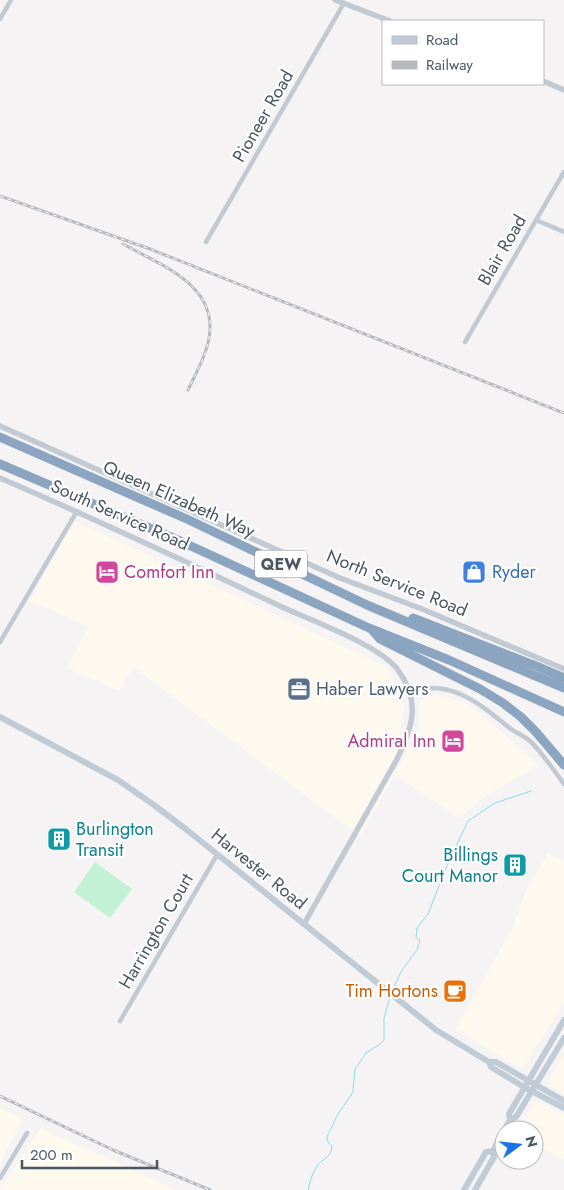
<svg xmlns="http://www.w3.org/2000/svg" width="564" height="1190" viewBox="0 0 564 1190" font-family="Jost,sans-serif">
<rect width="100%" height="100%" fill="#f5f3f3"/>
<!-- commercial -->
<path fill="#fdf9ef" d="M75,521L388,667L404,704L395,773L419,730V701L436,694L468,703L539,765L487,795L459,818L394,774L360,836L133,667L119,691L67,668L88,626L29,601Z
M548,853L564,861V1003L523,1069L455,1030L514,925L526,890Z
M564,1053V1093L548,1085V1081Z
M537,1101L564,1114V1160L534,1144V1130H518Z
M0,1107L23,1120L0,1162Z
M40,1128L137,1172L176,1190H0Z"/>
<!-- green -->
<path fill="#c3f1d5" d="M95,862L132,889L110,918L74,892Z"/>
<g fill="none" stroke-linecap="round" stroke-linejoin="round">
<!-- stream -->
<path stroke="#90daee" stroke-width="1" d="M392,991L402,970L417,950L420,941L416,937L417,928L428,914L448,863L468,821L495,803L531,791
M308,1190C310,1182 312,1173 317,1166C323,1158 331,1158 332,1146L328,1142L327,1137L338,1114L353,1092L355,1069L366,1053L380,1044L384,1040V1018L390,997"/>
<!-- minor -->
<path stroke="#c1cad2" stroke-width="4.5" d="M0,19L11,0
M536,220L564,232
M206,242L344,3
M465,342L564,172
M0,642L77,511
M410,692C449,678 479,703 507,726C514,732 523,735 530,741C542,752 554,771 564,784
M120,1021L217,855
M0,1178L27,1133"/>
<!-- tertiary -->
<path stroke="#c1cad2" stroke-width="5.5" d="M335,0L390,21
M543,81L564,90
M0,426L340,578L422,609L564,669
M0,478C95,519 189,563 282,607C311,620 381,646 398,670C422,703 412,728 396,761L304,924"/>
<!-- secondary -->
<path stroke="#c1cbd6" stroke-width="6" d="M0,717L118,780L154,805L187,830L436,1030L489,1062H496L564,1101
M489,1062L491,1067L524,1087L564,1108
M510,1120L516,1117L564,1038
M504,1130L510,1120L509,1114L564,1020
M464,1190L486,1152L493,1151
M475,1190L494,1157L493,1151L504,1130"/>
<!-- motorway -->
<path stroke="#8ba5c1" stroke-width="9" d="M0,437L189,520L367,605L564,688
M0,464L180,541L369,628L449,660L564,712
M413,618L536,666L564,678
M373,631L380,639L480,689L503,703L521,717L536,732L564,765"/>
<!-- rail casing -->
<g stroke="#b5b8bd" stroke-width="3">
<path id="rail" d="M0,196L150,249L564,413
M123,244C162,266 222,286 208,343C204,360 195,375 188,390
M0,1096L113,1150L210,1190"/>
</g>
<!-- rail -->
<use href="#rail" stroke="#fff" stroke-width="1" stroke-dasharray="4" stroke-linecap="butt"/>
</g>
<!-- icons -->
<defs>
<g id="hotel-square" transform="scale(1.25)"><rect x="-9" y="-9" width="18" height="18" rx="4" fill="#d1479c" stroke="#fff"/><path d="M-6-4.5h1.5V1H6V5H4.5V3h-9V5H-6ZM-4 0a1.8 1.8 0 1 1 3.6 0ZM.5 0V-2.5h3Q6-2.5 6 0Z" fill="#fff"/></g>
<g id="shop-square" transform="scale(1.25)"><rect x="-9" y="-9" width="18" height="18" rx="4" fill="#3f7fe0" stroke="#fff"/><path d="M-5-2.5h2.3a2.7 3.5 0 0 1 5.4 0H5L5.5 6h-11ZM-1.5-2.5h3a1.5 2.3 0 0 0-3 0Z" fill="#fff"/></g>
<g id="office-square" transform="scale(1.25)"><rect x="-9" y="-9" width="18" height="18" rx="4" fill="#5c6f8a" stroke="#fff"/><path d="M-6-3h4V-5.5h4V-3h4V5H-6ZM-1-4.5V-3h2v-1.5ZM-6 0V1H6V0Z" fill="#fff"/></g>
<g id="building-square" transform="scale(1.25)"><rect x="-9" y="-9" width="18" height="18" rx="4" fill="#0f9aa8" stroke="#fff"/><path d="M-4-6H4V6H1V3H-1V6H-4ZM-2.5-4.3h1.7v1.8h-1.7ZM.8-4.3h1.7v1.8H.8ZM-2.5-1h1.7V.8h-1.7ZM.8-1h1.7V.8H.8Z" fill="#fff"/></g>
<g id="cafe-square" transform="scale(1.25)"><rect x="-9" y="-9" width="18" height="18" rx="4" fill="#e8710a" stroke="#fff"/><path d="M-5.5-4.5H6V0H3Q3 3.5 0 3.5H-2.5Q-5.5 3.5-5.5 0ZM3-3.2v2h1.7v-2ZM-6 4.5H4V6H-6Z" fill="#fff"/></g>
</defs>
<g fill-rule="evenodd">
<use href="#hotel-square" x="107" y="572"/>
<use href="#shop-square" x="474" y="572"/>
<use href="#office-square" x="299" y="689"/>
<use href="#hotel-square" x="453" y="741"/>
<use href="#building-square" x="59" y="839"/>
<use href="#building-square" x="515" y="865"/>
<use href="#cafe-square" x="455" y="991"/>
</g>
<g text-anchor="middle" stroke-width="4.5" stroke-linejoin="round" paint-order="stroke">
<!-- shield labels -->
<rect fill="#fff" stroke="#808990" stroke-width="1" x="255" y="550.5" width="52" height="27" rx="4"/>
<g font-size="16" font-weight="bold" fill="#4a5661">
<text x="281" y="570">QEW</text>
</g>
<!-- street labels -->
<g font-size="18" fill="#4a5661" stroke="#fff">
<text transform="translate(263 116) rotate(-60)" y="6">Pioneer Road</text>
<text transform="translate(502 250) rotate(-60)" y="6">Blair Road</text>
<text transform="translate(179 499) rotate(24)" y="6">Queen Elizabeth Way</text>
<text transform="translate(120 515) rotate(24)" y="6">South Service Road</text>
<text transform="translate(397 583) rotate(22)" y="6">North Service Road</text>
<text transform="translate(259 869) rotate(39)" y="6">Harvester Road</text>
<text transform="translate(156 931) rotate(-60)" y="6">Harrington Court</text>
</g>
<!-- hotel labels -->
<g font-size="18" fill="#b23c85" stroke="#fff" text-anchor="start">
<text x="124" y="578">Comfort Inn</text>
<text x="436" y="747" text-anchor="end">Admiral Inn</text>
</g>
<!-- shop labels -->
<g font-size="18" fill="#366cbe" stroke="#fff" text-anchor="start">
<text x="492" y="578">Ryder</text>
</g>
<!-- service labels -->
<g font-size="18" fill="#4e5e75" stroke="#fff" text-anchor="start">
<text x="316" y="695">Haber Lawyers</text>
</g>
<!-- culture labels -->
<g font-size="18" fill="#0d838f" stroke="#fff" text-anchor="start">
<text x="76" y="835">Burlington<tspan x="76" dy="21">Transit</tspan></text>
<text x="498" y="861" text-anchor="end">Billings<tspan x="498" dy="21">Court Manor</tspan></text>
</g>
<!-- food labels -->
<g font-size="18" fill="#c56008" stroke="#fff" text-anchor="end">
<text x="438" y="997">Tim Hortons</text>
</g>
</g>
<!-- legend -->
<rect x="382" y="20" width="162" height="65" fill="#ffffff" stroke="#b7bbc0"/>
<rect x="392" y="36" width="25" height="8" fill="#c1cbd6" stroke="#b7bbc0"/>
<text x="426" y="45" font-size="15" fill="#4a5661">Road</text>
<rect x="392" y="61" width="25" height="8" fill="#b5b8bd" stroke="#b7bbc0"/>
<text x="426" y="70" font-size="15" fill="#4a5661">Railway</text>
<!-- north arrow -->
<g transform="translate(519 1145) rotate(75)"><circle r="24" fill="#ffffff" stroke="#b7bbc0"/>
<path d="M0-4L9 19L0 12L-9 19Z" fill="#1a73e8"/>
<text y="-8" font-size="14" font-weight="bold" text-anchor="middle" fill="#4a5661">N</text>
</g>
<!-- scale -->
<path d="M22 1160v8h135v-8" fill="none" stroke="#4a5661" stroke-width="2.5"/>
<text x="30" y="1160" font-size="15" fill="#4a5661" stroke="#ffffff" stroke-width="4" paint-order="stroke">200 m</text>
</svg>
